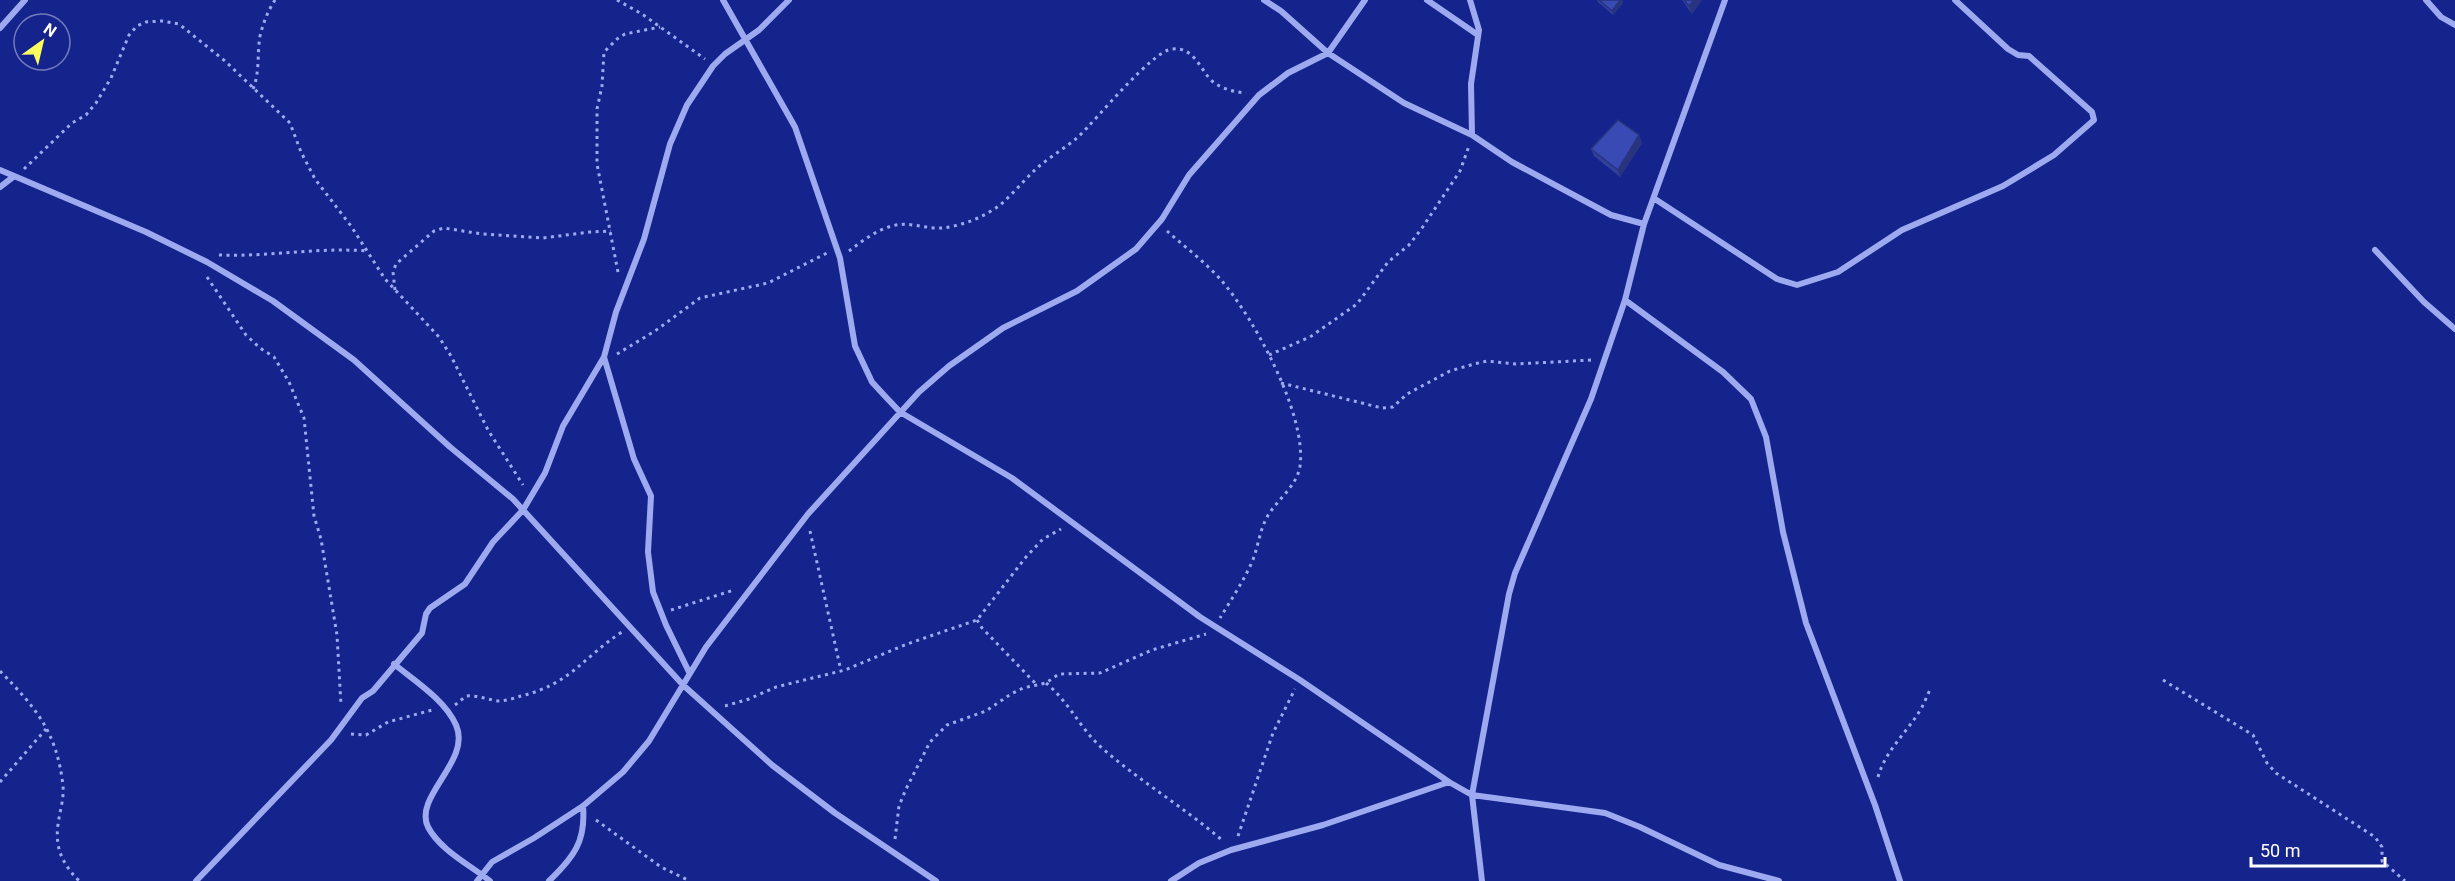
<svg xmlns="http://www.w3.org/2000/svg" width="2455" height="881" viewBox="0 0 2455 881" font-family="Roboto,sans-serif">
<rect width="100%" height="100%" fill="#15248d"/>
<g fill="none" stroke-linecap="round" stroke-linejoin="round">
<!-- path -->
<path stroke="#9eaaf0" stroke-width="3" stroke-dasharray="3 4.5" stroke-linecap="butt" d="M617,0L642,14L705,59
M253,89C260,72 257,54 260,36C263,23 268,11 275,0
M24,169L72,123L86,115L96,103L111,78L129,35L137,26L146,22L162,21L179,24L225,61L290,123L301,152L315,179L351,226L385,279L439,337L451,356L488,430L523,485
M1167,231C1185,247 1205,262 1221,280C1254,318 1307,415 1300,466C1297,487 1275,501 1266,519C1259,533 1258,548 1252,562C1243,582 1231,600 1220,618
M849,251C861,242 876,230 892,226C908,221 925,229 942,228C962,226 984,217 1000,205C1013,194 1024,180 1036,169C1049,157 1066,148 1079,136C1097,119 1152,51 1172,49C1194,46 1201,71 1212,81C1222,89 1234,92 1246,93
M219,255C269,257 317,247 367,251
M618,272L597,164V109L602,86L604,52L617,39L625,34L660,27
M207,277L246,335L260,348L274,357L289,382L304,418L314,516L321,539L337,635L341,705
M395,290L393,272L396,264L434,231L444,228L482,234L543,238L590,232L611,231
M617,354L655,331L700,298L768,283L827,253
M1269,355L1310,337L1357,304L1388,262L1409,245L1422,228L1460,171L1469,146
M1281,383L1382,408L1393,407L1407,394L1450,371L1474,364L1487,361L1516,364L1592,360
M810,531L841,671
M671,610L734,590
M977,620L982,628L1036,684
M0,671C36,708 57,732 63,786C64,796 61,808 59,818C54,845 60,861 79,881
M2163,680L2253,735L2267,763L2276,773L2375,837L2382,847V861L2405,881
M1046,683C1070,703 1081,730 1103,749C1141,782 1185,808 1223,841
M455,705L466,696C478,695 488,700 499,701C506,701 514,698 521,696C571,684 583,657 622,632
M725,706L749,699L776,687L845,670L907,644L977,620L1026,557L1043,539L1061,529
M351,734L366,735L388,722L432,710
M1878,777C1886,749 1908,732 1922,707C1925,702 1927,695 1930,690
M0,782L46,729
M596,820L661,867L690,881
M1238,836L1273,733L1295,689
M895,839L899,806L906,789L930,742L947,725L986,711L1011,694L1023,688L1046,683L1059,674L1100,673L1152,650L1206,634"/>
<!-- minor -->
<path stroke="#9eaaf0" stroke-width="6" d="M723,0L795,127L840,258L855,346L872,382L883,394L900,412L1012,478L1200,617L1300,680L1449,782L1472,795L1605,813L1640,827L1719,865L1779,881
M1264,0L1281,11L1328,53L1404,103L1472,135L1512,162L1611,215L1644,224
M1427,0L1478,35
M1470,0L1479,30L1471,84L1472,135
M2426,0L2441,17L2455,25
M0,28L25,0
M0,170L146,232L207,262L273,301L354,360L450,447L513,499L683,685L772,765L835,813L936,881
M0,187L13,177
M1655,199L1777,279L1797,285L1838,272L1902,230L2003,186L2054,155L2094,120L2092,112L2029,56L2018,55L2008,49L1955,0
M2375,250L2424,302L2455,329
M1625,300L1723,372L1751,399L1766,437L1783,532L1806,623L1875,805L1900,881
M604,357L634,459L651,496L648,552L653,592L666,625L689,672
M394,664C415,681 445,700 456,725C472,761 413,796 428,827C440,850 470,865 490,881
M196,881L331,740L362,698L373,691L422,633L426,614L430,608L465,584L493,542L523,510L545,473L563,426L604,357L616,312L644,239L670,144L687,105L713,66L725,54L759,30L789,0
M477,881L492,862L534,838L583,806L623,772L649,741L706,647L788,540L808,514L919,392L949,366L1003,328L1077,291L1136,249L1162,219L1189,175L1259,95L1288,73L1328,53L1365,0
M549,881C574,857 586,841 583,806
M1171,881L1199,863L1231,850L1323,825L1449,782
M1482,881L1472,795L1509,594L1515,573L1591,399L1625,300L1644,224L1725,0"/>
</g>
<!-- wall -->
<path fill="#31409b" d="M1597,0H1622L1623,3L1613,15L1598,2Z
M1682,0H1702L1692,14Z
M1639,135L1642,143L1620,177L1594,156L1591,149Z"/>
<!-- shaded-wall -->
<path fill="#28347e" d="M1620,0H1622L1623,3L1613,15L1612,11Z
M1694,0H1702L1692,14L1689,6Z
M1639,135L1642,143L1620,177L1618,170Z"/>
<!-- building -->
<path fill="#394ab4" stroke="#28347e" stroke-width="1.5" d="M1599,0H1620L1612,11Z
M1684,0H1694L1689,6Z
M1618,120L1639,135L1618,170L1591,149Z"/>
<!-- north arrow -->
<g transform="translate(42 42) rotate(34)"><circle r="28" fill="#15248d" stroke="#737cbb" stroke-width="1.5"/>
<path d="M0-4.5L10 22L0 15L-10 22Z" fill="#fcff5d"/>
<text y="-9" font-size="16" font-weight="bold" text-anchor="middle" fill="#ffffff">N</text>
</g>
<!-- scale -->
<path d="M2251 857v9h134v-9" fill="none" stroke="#ffffff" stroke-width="3"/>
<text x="2260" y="857" font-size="18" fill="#ffffff" stroke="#15248d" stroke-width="4.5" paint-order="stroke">50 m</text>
</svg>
